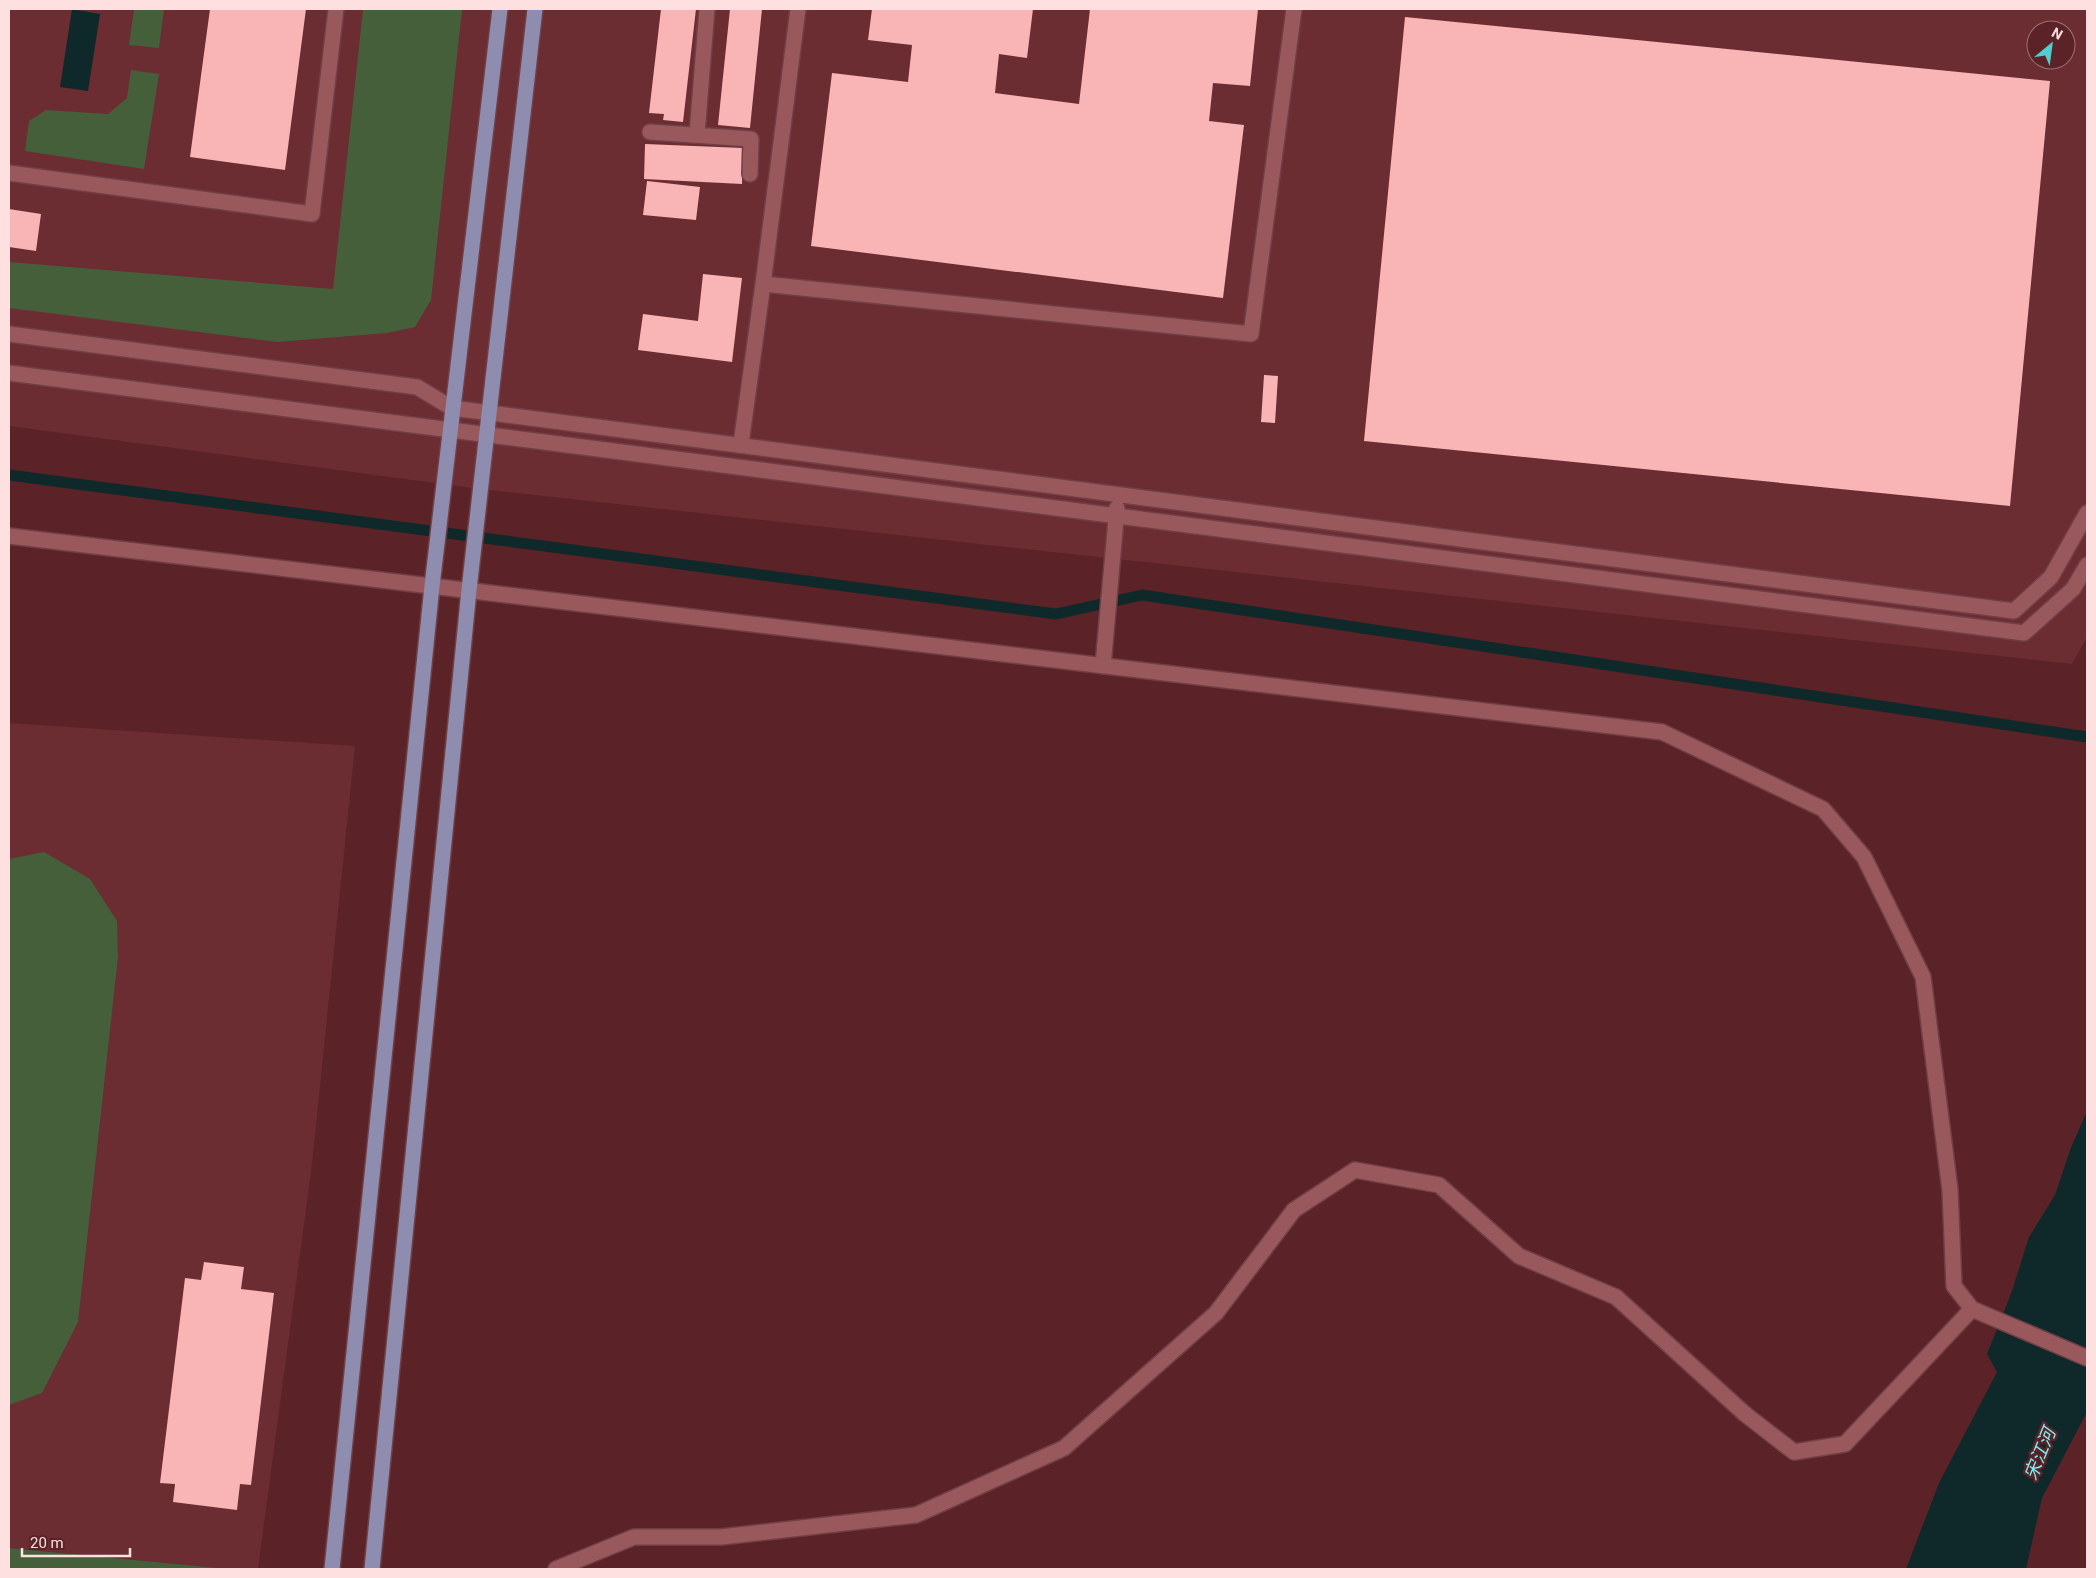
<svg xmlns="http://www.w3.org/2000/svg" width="2096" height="1578" viewBox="0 0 2096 1578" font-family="Roboto,'Noto Sans SC',sans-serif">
<rect width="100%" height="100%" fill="#5b2327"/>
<!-- built -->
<path fill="#6b2c32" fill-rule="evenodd" d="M9,9H2087V637L2072,664L480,489L9,426ZM2036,30H2066V60H2036Z
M9,723L355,746L312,1164L258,1569H229L9,1548Z"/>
<!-- green -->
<path fill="#455f3b" d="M134,9H164L159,48L129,45Z
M363,9H462L431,300L415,327L387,333L277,342L9,308V262L333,289Z
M131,70L159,74L144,169L25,151L29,121L46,110L108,114L127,98Z
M44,852L90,879L117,921L118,957L78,1322L42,1393L9,1405V859Z
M9,1548L229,1569H9Z"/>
<!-- water -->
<path fill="#0f292a" d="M72,9L100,14L88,91L60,87Z
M2087,1111V1412L2042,1498L2026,1569H1906L1939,1483L1997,1372L1987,1354L2012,1291L2029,1237L2055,1195L2070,1150Z"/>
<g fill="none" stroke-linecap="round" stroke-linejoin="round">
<!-- stream -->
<path stroke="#0f292a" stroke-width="11" d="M9,475L1056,614L1142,595L2087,737"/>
</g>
<!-- building -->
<path fill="#f9b4b5" d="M210,9H306L285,170L190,157Z
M661,9H696L683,122L663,120L664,114L649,113Z
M730,9H762L750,128L718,125Z
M872,9H1033L1027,58L999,54L995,93L1079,104L1090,9H1258L1250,86L1213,83L1209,121L1244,125L1223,298L811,246L832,73L908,82L912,45L868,40Z
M1405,17L2050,81L2010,506L1364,441Z
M645,144L743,148L742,184L644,179Z
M647,181L700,187L696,220L643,215Z
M9,209L41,214L36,251L9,247Z
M703,274L742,278L732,362L638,350L643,314L698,321Z
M1264,375L1278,376L1275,423L1261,422Z
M204,1262L244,1267L241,1289L274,1293L251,1485L240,1484L237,1510L173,1502L175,1484L160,1483L185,1278L201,1280Z"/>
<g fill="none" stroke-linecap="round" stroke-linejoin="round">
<!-- minor casing -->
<g stroke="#703f46" stroke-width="18">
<path id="minor" d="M798,9L763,284L1251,334L1294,9
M650,132L751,139L750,174
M697,134L707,9
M9,173L312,214L336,9
M9,334L417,387L452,408L2014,611L2051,577L2087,513
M9,373L2024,633L2073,589L2087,565
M741,444L763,284
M9,536L1662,732L1823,809L1864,857L1923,977L1950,1190L1954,1286L1972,1309L2087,1358
M1103,666L1117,508
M556,1569L634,1537H721L916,1515L1064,1448L1216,1313L1294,1210L1355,1170L1439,1185L1519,1256L1616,1297L1745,1414L1794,1452L1845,1444L1972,1309"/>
</g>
<!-- major casing -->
<g stroke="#703f46" stroke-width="18">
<path id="major" d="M332,1569L432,586L500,9
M372,1569L469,590L535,9"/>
</g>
<!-- minor -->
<use href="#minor" stroke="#99595c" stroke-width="15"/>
<!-- major -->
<use href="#major" stroke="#8e8caf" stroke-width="15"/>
</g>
<g text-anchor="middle" stroke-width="5" stroke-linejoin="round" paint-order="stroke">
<!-- water labels -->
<g font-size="18" font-style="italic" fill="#76f2f5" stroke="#5b2327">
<text transform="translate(2040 1454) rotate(-68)" y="6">宋江河</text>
</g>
</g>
<!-- border -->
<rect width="2096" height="1578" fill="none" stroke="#fee0e0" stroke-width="20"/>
<!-- north arrow -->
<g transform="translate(2051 45) rotate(29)"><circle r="24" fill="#5b2327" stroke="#9c6f71"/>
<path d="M0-4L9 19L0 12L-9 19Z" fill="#52cdd0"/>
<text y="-8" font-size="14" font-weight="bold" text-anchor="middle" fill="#fee0e0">N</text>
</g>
<!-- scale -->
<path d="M22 1548v8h108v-8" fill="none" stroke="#fee0e0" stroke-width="2.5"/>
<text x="30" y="1548" font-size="15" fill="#fee0e0" stroke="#5b2327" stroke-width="4" paint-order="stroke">20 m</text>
</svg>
